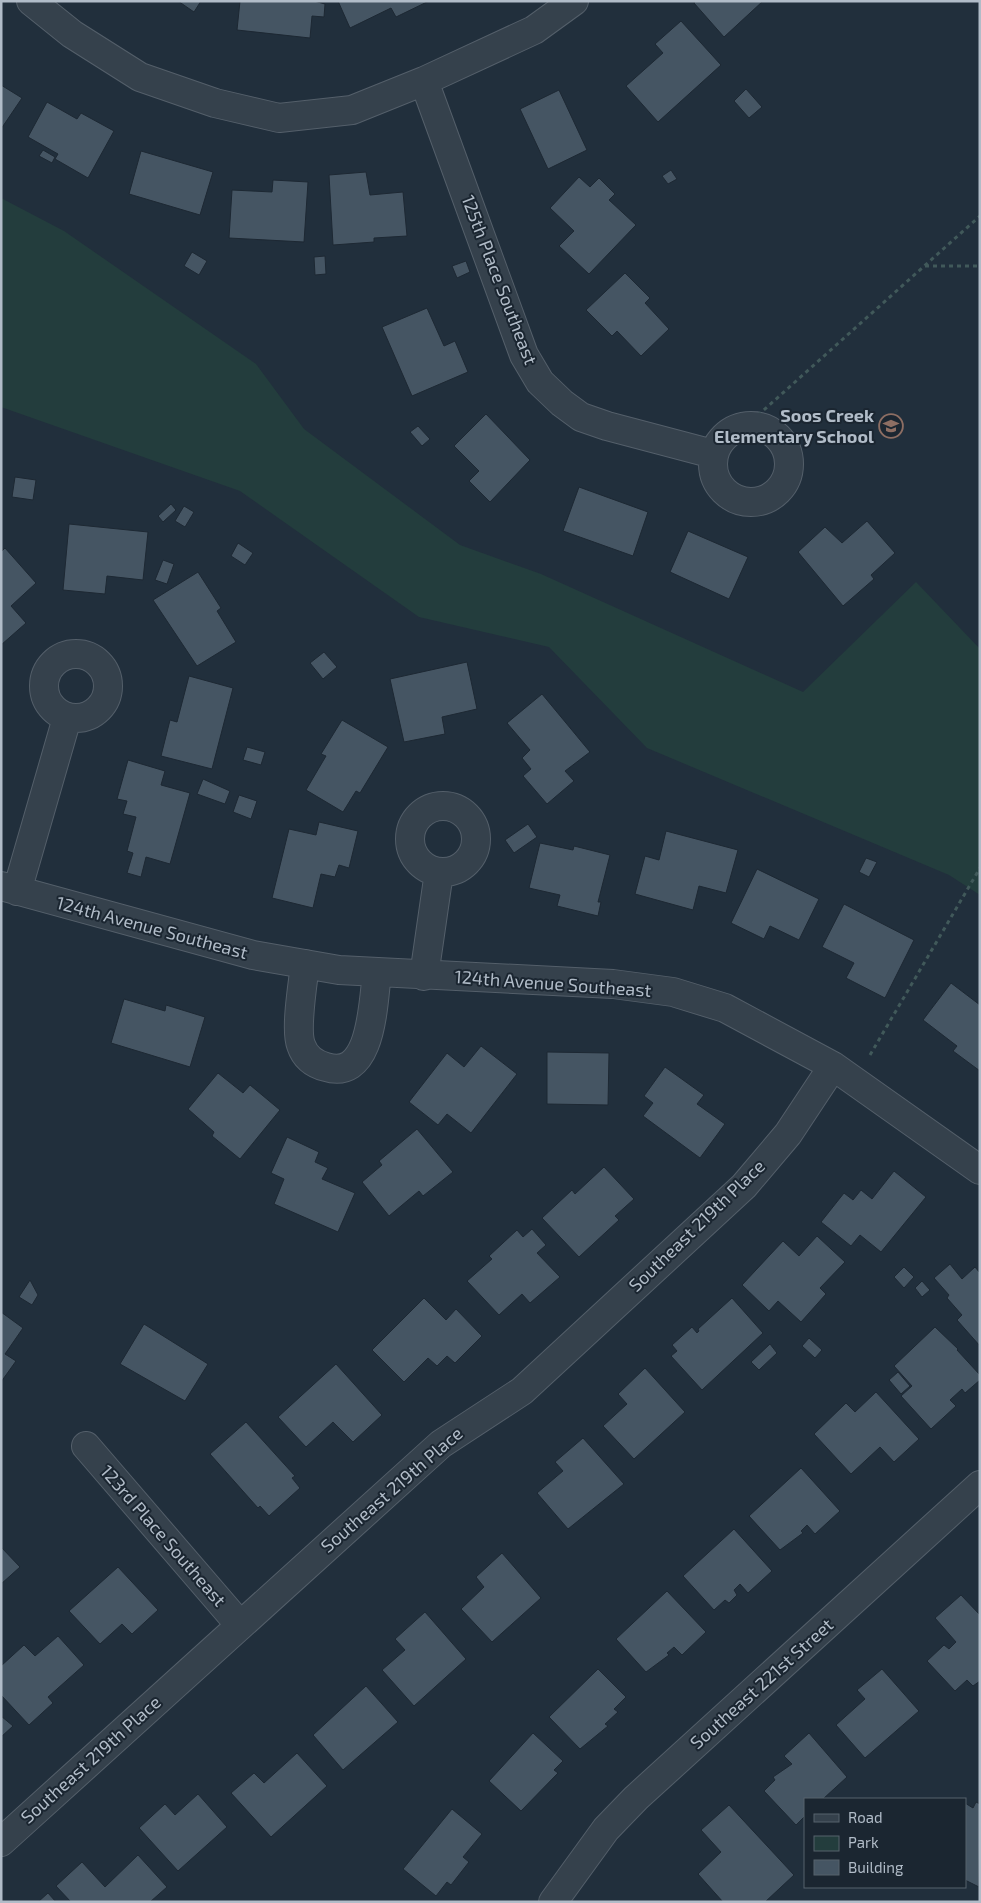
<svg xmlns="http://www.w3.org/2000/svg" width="981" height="1903" viewBox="0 0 981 1903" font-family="'Exo 2',sans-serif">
<rect width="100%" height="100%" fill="#212f3c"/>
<!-- green -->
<path fill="#233d3d" d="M1,198L64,231L256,364L304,429L460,545L541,574L803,692L916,582L980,649V895L949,875L647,748L549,647L419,617L240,491L1,407Z"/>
<!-- building -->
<path fill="#455563" stroke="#1d2833" d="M178,1H201L194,12Z
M240,1H314L325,4L324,17L312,16L310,38L237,30Z
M338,1H429L396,17L391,8L350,28Z
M695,1H763L724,37L694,3Z
M681,21L721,65L658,122L626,86L663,53L655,44Z
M1,85L22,98L1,129Z
M746,89L762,107L749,118L734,101Z
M559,90L587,150L548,169L520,109Z
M47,102L77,119L81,113L114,131L88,178L55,159L58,154L28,137Z
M43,150L55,157L52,163L39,156Z
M141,151L213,172L200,215L129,194Z
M671,170L677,179L668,184L662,176Z
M366,172L370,195L403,192L407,236L374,238V242L333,245L329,175Z
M579,177L590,187L599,178L615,194L609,200L636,225L589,274L559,246L574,231L550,208Z
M273,180L308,182L304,242L229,238L232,190L272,192Z
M192,252L207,261L199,275L184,266Z
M325,256L326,274L315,275L314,257Z
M466,261L470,272L457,278L452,266Z
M625,273L650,298L645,303L669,329L641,356L617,331L612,336L586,310Z
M427,308L444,346L455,341L468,372L412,396L382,327Z
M486,414L530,460L490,502L469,481L479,471L454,446Z
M418,426L430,439L422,446L410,432Z
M15,477L36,480L33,500L12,497Z
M579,487L648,512L633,556L563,531Z
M171,504L176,510L163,522L158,516Z
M184,506L194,512L185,527L175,521Z
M867,521L895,553L871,575L874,579L843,606L798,552L825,527L842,543Z
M69,524L148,532L143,580L107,576L105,594L63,590Z
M688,531L748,557L729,599L670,572Z
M238,543L253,553L245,565L231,556Z
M5,548L36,583L11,606L26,623L1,645V552Z
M163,560L174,564L167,584L155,580Z
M198,572L221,608L217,611L236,642L197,666L153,600Z
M324,652L337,667L323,679L310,663Z
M467,662L477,709L442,717L445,734L404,742L390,679Z
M189,676L233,688L212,769L161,756L170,720L177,722Z
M542,694L590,752L565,771L574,781L547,804L523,776L531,769L522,758L530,750L507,723Z
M342,720L388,747L360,793L356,791L343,812L306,790L326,756L321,754Z
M247,747L265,752L261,765L243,760Z
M128,760L165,771L161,785L190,793L170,864L146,857L141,877L127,873L133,853L127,851L136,817L123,814L127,801L117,799Z
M203,779L230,791L225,804L197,794Z
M239,795L257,801L251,819L233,812Z
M319,822L358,831L349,868L339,865L335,877L321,874L313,908L272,898L289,829L316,835Z
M528,824L537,837L514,853L505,840Z
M666,831L738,850L726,893L699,886L693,910L635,894L645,856L659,860Z
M540,843L573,850L574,846L610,855L598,902H601L598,916L557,906L560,895L529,888Z
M866,858L877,862L869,877L859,872Z
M757,869L819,899L799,940L770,926L764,939L731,923Z
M844,904L914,940L885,998L846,978L854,963L822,947Z
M951,983L980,1005V1071L953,1051L957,1046L923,1020Z
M124,999L165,1011L166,1005L205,1017L190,1067L111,1043Z
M481,1046L517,1074L471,1133L447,1114L438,1125L409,1102L447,1053L464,1067Z
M547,1052L609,1053L608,1105L547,1104Z
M665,1067L704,1095L697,1104L725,1124L700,1158L643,1116L653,1103L644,1096Z
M218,1073L243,1093L250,1085L280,1110L240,1159L212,1136L214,1132L188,1109Z
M417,1129L453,1172L423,1196L419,1191L389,1216L362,1182L382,1165L379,1161Z
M287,1137L319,1152L315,1162L328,1168L322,1179L355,1193L338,1232L274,1204L284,1179L271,1173Z
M604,1167L634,1199L615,1216L619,1220L579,1257L542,1218L572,1190L575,1194Z
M894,1171L926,1197L881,1252L860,1235L851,1246L821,1222L844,1193L853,1200L861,1190L872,1199Z
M532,1229L546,1245L537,1253L560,1277L530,1303L522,1294L499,1315L467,1281L492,1259L489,1256L517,1230L523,1237Z
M817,1236L845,1262L820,1288L826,1294L801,1322L778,1301L769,1311L742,1285L783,1241L799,1256Z
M950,1264L962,1279L975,1267L980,1273V1346L957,1320L962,1315L947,1298L949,1295L934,1278Z
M904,1267L914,1277L904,1288L894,1277Z
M30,1280L38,1295L32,1305L19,1297Z
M922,1281L930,1290L922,1297L915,1288Z
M424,1298L446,1320L456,1309L482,1336L455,1363L447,1356L437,1366L428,1358L404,1382L372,1350Z
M732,1298L763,1333L702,1390L671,1356L677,1351L672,1345L692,1327L697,1333L699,1331L698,1329Z
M1,1312L23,1328L5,1354L16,1361L1,1382Z
M144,1324L208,1364L185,1401L120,1364Z
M935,1327L958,1349L957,1350L980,1375V1380L965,1393L962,1389L950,1400L956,1406L931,1429L901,1396L912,1386L894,1366Z
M809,1338L822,1350L815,1358L802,1346Z
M770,1344L777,1353L759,1370L751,1362Z
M336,1364L382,1415L353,1442L333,1422L306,1447L278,1417Z
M645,1368L685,1412L634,1459L603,1426L627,1404L618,1394Z
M898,1372L910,1386L901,1394L889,1380Z
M876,1392L919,1439L894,1462L880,1447L851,1474L814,1434L846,1403L855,1412Z
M246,1422L295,1476L292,1478L300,1488L269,1516L260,1506L258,1508L210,1454Z
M583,1438L624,1484L568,1529L537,1493L563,1471L555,1462Z
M801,1468L840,1511L815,1534L807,1525L801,1531L803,1533L780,1550L749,1516Z
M734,1529L772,1571L748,1593L740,1584L734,1590L737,1595L729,1603L725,1600L714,1610L683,1576Z
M1,1547L20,1567L1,1584Z
M502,1553L541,1598L492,1642L461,1609L484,1587L476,1577Z
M118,1567L158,1610L132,1634L122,1624L100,1644L69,1611Z
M667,1591L706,1632L682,1655L674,1647L667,1653L669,1655L646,1672L616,1639Z
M961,1595L980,1615V1681L973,1686L967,1680L955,1691L927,1661L944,1645L949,1649L956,1642L935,1618Z
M425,1612L466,1659L414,1706L382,1670L405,1650L395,1639Z
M58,1636L84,1665L48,1697L53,1703L29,1725L1,1695V1666L24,1645L35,1656Z
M598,1669L626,1697L614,1709L618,1712L605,1724L608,1726L580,1749L549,1717Z
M882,1669L919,1711L865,1758L836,1725L865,1699L857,1690Z
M366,1686L398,1722L343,1770L313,1735Z
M1,1716L13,1726L1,1737Z
M533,1733L563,1761L554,1770L558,1773L521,1811L489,1781Z
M809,1733L847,1777L823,1799H805V1816L796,1825L764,1791L775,1780L773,1777L792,1764L784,1756Z
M297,1753L327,1786L271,1837L231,1793L254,1773L264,1783Z
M198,1794L227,1827L178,1871L139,1828L165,1804L175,1815Z
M976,1802L980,1804L979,1887L965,1880V1803L973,1808Z
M729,1805L794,1875L765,1902H723L698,1874L721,1852L701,1830Z
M452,1809L482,1834L463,1857L469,1862L451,1885L447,1882L436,1896L403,1869Z
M138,1855L167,1887L150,1902H71L56,1886L82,1862L105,1887Z
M48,1893L56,1902H38Z"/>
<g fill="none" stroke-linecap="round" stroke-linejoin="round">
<!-- minor casing -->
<g stroke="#545f6a" stroke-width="30">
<path id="minor" d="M31,1L72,34L140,77L215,103L279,118L352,110L424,81L534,30L574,1
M424,81L524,355L540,382L562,403L581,417L607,426L713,454
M713 464a38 38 0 1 1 76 0a38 38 0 1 1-76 0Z
M44 686a32 32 0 1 1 64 0a32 32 0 1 1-64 0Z
M410 839a33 33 0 1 1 66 0a33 33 0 1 1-66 0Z
M1,886L253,955L339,970L613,984L673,992L725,1008L833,1066L980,1170
M17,891L67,718
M305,964C303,983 295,1029 301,1045C305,1057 314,1064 326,1067C373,1082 373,1000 377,973
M424,976L439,872
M86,1446L240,1625
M1,1842L441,1444L522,1391L744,1186L788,1134L833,1066
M553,1902L606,1829L636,1798L980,1485"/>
</g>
<!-- path -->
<path stroke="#41595a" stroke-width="3" stroke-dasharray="4 4" stroke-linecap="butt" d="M925,266H980
M746,426L980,216
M870,1055L980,868"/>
<!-- minor -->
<use href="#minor" stroke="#35414c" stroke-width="28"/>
</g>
<!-- icons -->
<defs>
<g id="school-ring" transform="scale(1.25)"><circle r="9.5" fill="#1b2631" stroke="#8d6e63" stroke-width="1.5"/><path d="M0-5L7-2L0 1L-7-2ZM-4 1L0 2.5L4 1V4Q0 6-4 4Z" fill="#8d6e63"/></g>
</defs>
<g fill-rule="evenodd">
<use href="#school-ring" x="891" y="426"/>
</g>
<g text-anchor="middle" stroke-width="4" stroke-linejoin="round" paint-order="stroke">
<!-- street labels -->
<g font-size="18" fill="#b1bcc8" stroke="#1b2631">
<text transform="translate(499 280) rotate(69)" y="6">125th Place Southeast</text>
<text transform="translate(152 928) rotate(15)" y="6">124th Avenue Southeast</text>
<text transform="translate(553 984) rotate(4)" y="6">124th Avenue Southeast</text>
<text transform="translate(697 1226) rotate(-44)" y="6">Southeast 219th Place</text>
<text transform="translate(392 1490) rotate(-41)" y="6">Southeast 219th Place</text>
<text transform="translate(163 1536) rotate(49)" y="6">123rd Place Southeast</text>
<text transform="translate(762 1684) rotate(-42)" y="6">Southeast 221st Street</text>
<text transform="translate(91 1760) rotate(-42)" y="6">Southeast 219th Place</text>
</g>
<!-- poi labels -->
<g font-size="18" font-weight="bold" fill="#b1bcc8" stroke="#1b2631" text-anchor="end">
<text x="874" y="422">Soos Creek<tspan x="874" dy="21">Elementary School</tspan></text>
</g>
</g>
<!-- border -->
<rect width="981" height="1903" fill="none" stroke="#b1bcc8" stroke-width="5"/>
<!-- legend -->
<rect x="804" y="1798" width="162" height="90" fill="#1b2631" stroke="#57626d"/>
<rect x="814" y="1814" width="25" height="8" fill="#35414c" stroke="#57626d"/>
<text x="848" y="1823" font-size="15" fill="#b1bcc8">Road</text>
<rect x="814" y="1836" width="25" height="15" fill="#233d3d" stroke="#57626d"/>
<text x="848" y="1848" font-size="15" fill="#b1bcc8">Park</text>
<rect x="814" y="1860" width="25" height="15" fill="#455563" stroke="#57626d"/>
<text x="848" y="1873" font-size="15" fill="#b1bcc8">Building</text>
</svg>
